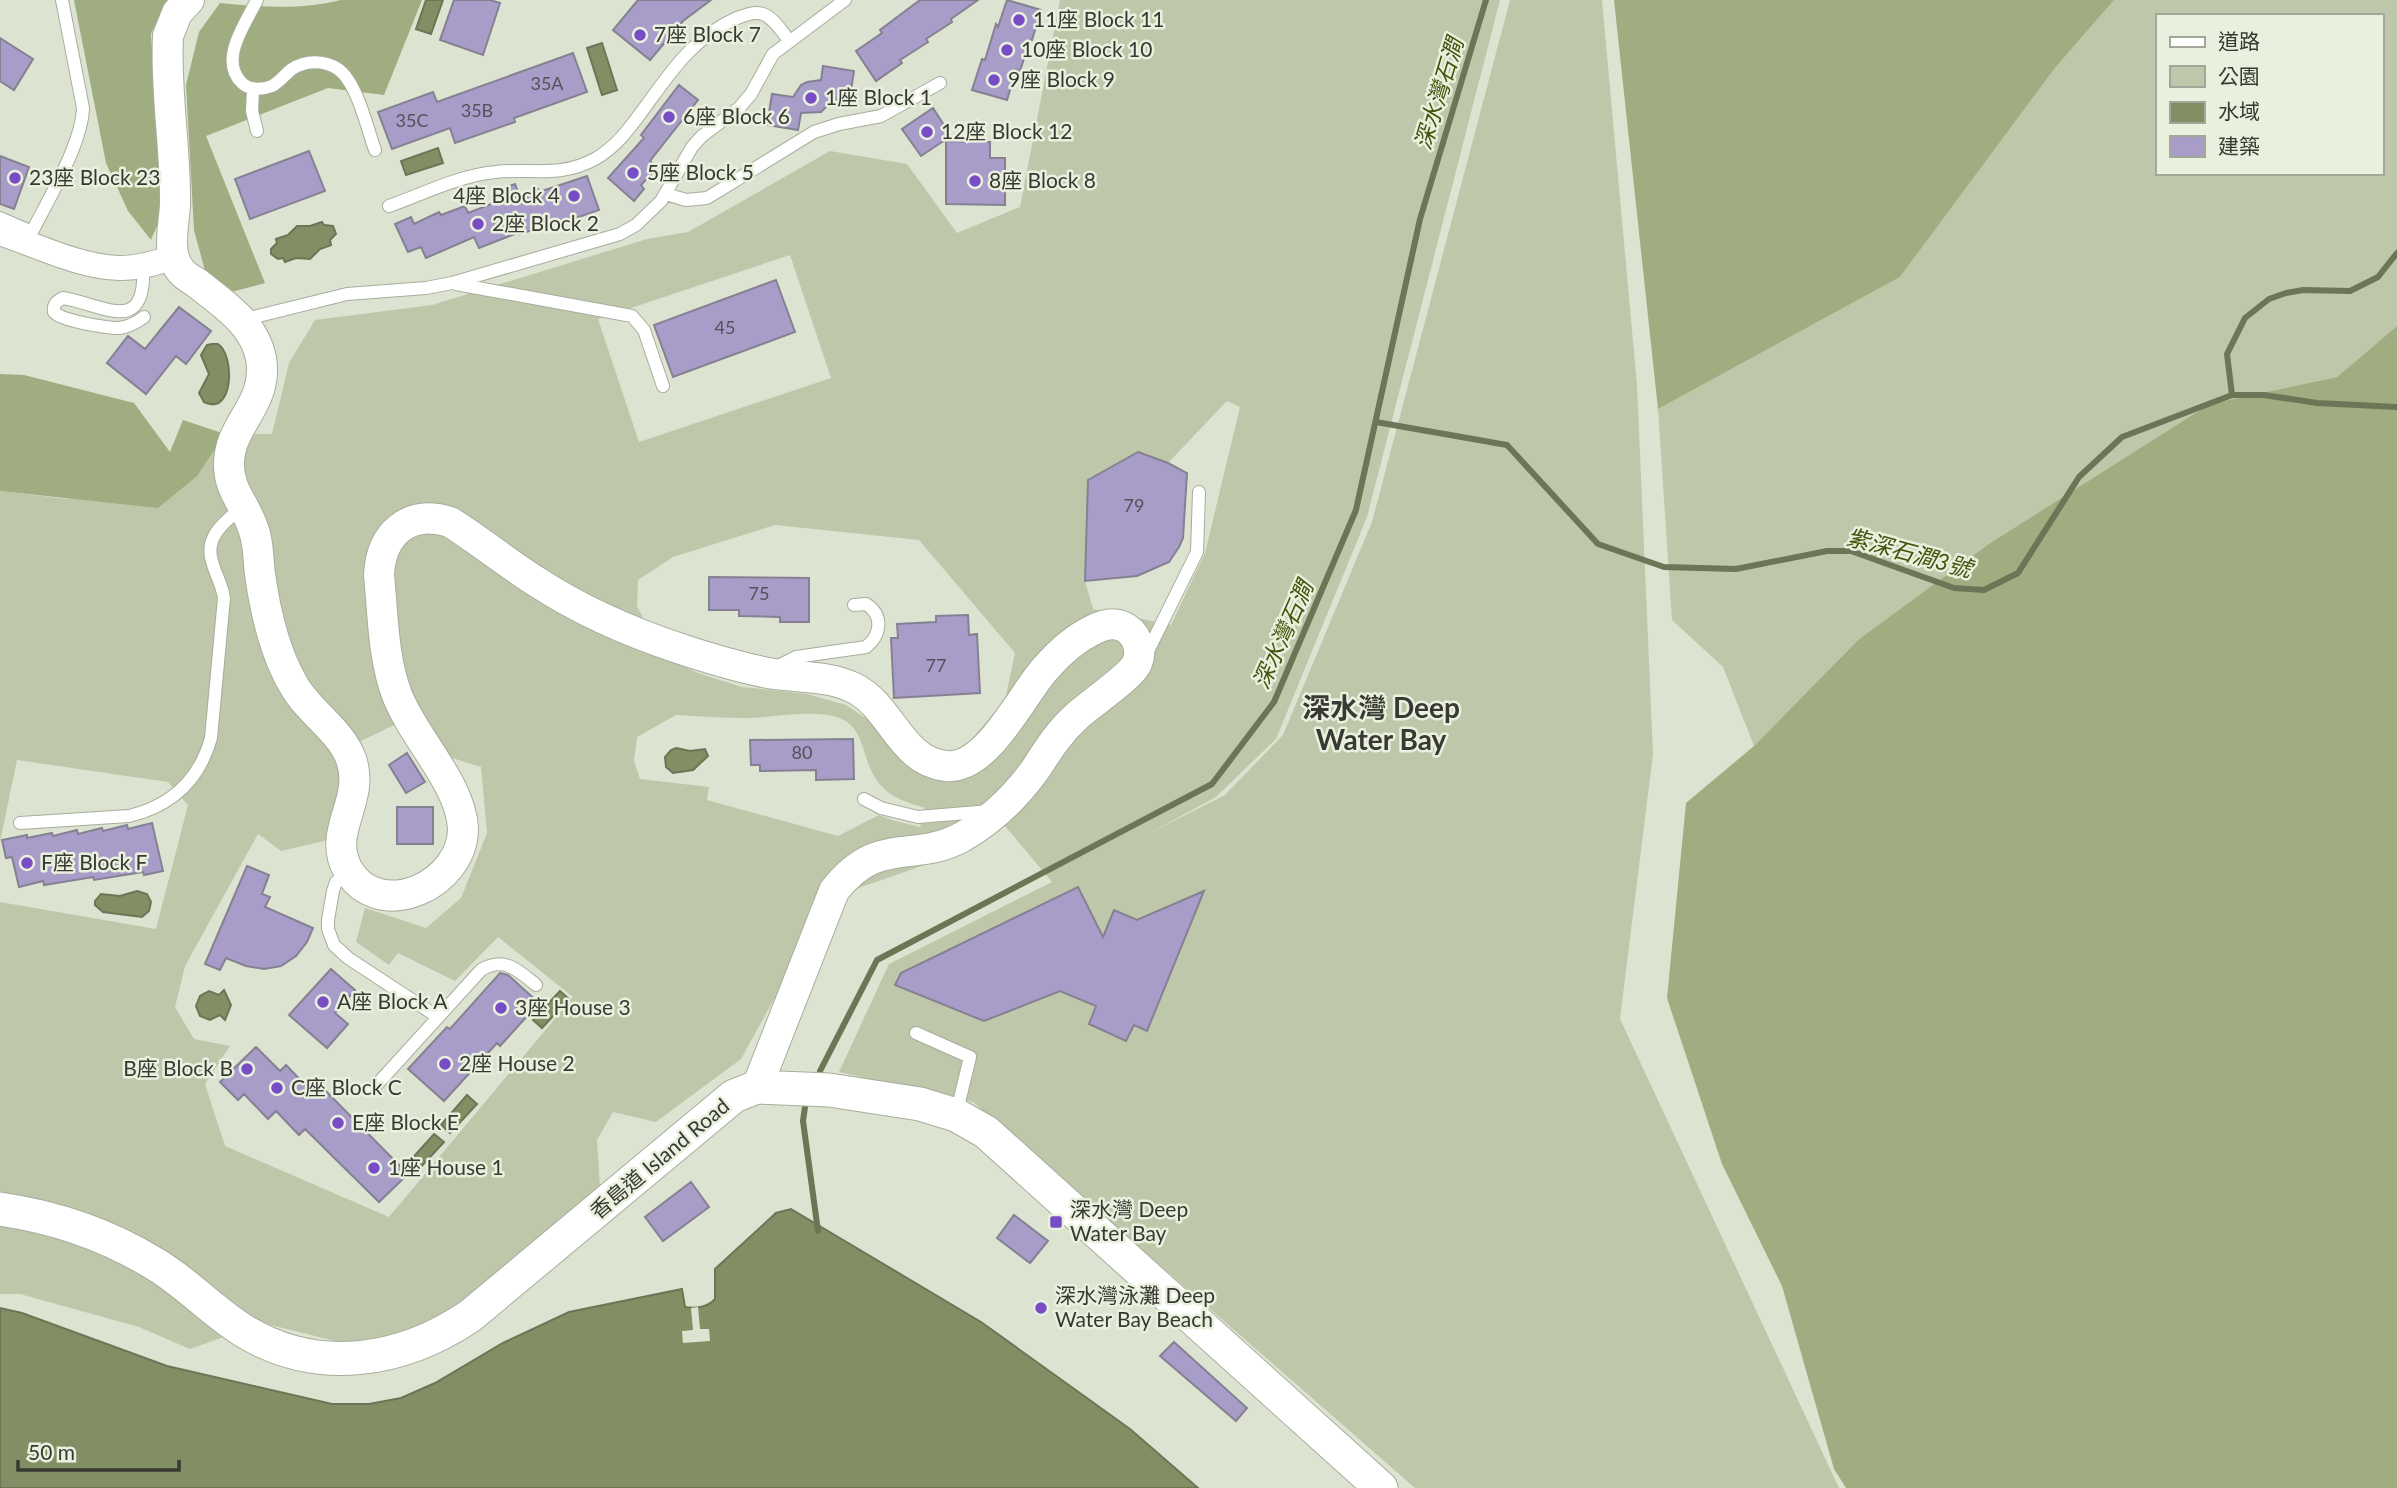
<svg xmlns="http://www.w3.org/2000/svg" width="2397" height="1488" viewBox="0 0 2397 1488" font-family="Lato,'Noto Sans TC',sans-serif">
<rect width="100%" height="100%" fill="#dde3d1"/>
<!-- green -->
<path fill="#bec7aa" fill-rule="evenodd" d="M1060,0H1500L1367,517L1276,739L1216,797L1146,835L1225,795L1283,735L1372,522L1510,0H1602L1637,385L1653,754L1620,1019L1839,1488H1415L973,1102L839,1072L889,964L1052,882L1005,826L953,855L853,890L794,963L741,1059L656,1122L613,1112L597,1140L600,1187L559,1227L439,1318L359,1347L263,1323L190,1349L139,1327L20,1294H0V902L156,929L188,805L168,782L17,760L0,842V491L68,499L225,434H272L289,363L315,320L432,305L647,239L688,232L830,151L907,164L957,233L1020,207ZM790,255L831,378L639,442L598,319ZM1227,401L1240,407L1205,553L1171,625L1093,609L1085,581L1088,480L1138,452L1168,463ZM775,525L919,540L1015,653L1005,700L970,741L950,753L895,750L873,723L846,705L807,694L742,687L698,673L663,657L637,606L638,580L673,557ZM676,715C699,716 723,718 746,718C773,718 825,706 847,722C858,730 861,741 865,754C876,790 891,798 925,808L920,827L892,820L879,815L838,836L707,800L709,787L640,779L634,761L637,737ZM396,724L417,747L481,767L487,833L461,898L426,928L365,908L356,942L389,965L398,953L455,981L498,937L573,997L389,1217L225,1146L205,1084L230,1046L194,1039L175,1007L185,966L258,834L281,851L336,838L340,766L359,742Z
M2114,0H2397V326L2337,377L2210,404L1858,640L1754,746L1723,667L1672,620L1658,409L1900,277L2055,68ZM2157,16H2381V173H2157Z"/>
<!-- forest -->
<path fill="#9fad80" d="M74,0H167L151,34L160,193V219L151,240L128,211L106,163Z
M341,0H422L384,95L328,88L206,136L265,283L220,295L205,271L194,230L186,85L199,32L220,3C261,7 301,10 341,0Z
M1614,0H2114L2055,68L1900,277L1658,409Z
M2397,326V1488H1846L1834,1469L1782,1286L1722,1164L1667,998L1686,803L1754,746L1858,640L1989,544L2210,404L2337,377Z
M0,374L24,375L134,403L170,452L183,420L225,434L197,476L158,508L0,491Z"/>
<!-- water -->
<path fill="#828f64" stroke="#6c7555" stroke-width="2" d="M426,0H443L431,34L416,29Z
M602,43L617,90L602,95L587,48Z
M438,148L443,163L406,175L401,161Z
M322,222L324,225L333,226L336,234L330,240L331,245L320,249L310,259L296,258L285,262L283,258L278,259L271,254V249L277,243L276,239L288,235L297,226H310Z
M212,344H218C235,355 234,417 204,402L199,393L209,374L201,355L207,345Z
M676,748L690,751L705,749L708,756L693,770L673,773L666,767L665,757L671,750Z
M137,891L147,894L151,902L149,911L142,917L103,912L95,905V901L101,894L120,896Z
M224,990L231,1005L225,1020L220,1015L210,1020L200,1016L196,1006L200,996L209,991L219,995Z
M560,991L569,999L542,1028L533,1020Z
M467,1095L477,1104L450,1133L441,1125Z
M434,1134L444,1142L417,1171L408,1163Z
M791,1209L981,1322L1130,1429L1198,1488H0V1308L22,1313L167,1366L332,1404H369L401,1398L435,1383L503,1343L569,1312L682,1289L685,1307C696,1309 708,1307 715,1299V1269L776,1213Z"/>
<!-- pier -->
<path fill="#dde3d1" d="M698,1307L700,1329H709L710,1341L683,1343L682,1331L693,1330L691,1308Z"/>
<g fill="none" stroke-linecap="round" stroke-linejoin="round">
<!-- stream -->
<path stroke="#6c7555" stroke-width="6" d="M2232,395H2264L2317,403L2397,407
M1376,422L1507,445L1598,544L1664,567L1736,569L1827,551H1851L1954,588L1984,590L2018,573L2079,477L2122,437L2232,395L2227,354L2245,318L2269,299L2286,293L2303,290L2350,291L2378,277L2397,253
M820,1071L877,960L1212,784L1274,702L1356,510L1420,219L1486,0
M806,1100L803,1121L818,1231"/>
</g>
<!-- building -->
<path fill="#a89dc9" stroke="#858192" stroke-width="2" d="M454,0H490L500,3L483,55L440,40Z
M638,0H711L683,21L650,60L613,30Z
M920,0H978L951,19L952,22L926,39L928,42L900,60L902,63L876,81L856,51L882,33L880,30Z
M1007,0L1041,10L1032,40H1030L1020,71L1016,70L1007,100L972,90L982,59L985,60L996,24L998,27Z
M0,38L33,59L14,90L0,81Z
M573,53L587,92L514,118L515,122L455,143L450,128L392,149L378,112L433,92L437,102Z
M823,66L854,71L849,102L834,99L821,112L801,113L798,130L767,125L772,94L793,97L801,85L807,82L821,80Z
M679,85L698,100L650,161L657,168L641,185L644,189L634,201L608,178L644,138L641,135Z
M933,108L951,136L921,156L902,129Z
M946,141L990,142V158H1005V205L946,204Z
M309,151L325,191L250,219L235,179Z
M0,156L29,167L14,209L0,204Z
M587,176L599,210L570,220L569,218L520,234V232L479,248L474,237L426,258L421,247L408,252L395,224L411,217L414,224L439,212L441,215L465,206L468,213L502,200L498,190L515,184L519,195L538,189L539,192Z
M776,280L795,332L673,377L654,325Z
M179,307L211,331L186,364L176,356L146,394L107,363L128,336L145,349Z
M1138,452L1168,463L1187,473L1183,538L1179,547L1169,562L1137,576L1085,581L1088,480Z
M709,577L809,578V622H780V617L739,616V610H709Z
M968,615L969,635L977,634L980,693L894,698L891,638H898L897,624L936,622V616Z
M853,739L854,779L816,780V770L760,771V765H751L750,740Z
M407,753L425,782L406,793L389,765Z
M397,807H433V844H397Z
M152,823L163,871L144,875L143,872L94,880L93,877L44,885L43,881L19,887L12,857L6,858L2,840L27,835V838L52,833L53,836L77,830L78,834L102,828L103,831L127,825L128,829Z
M247,866L269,875L262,894L270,897L265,907L313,928L307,942L296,956L281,966L264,969L246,966L226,958L220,970L205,964Z
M1078,887L1103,937L1114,910L1137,920L1204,891L1147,1031L1134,1025L1126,1041L1089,1024L1096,1006L1060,991L984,1021L895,985L901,973Z
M331,969L355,990L335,1013L348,1024L327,1048L289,1015Z
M500,973L508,975L539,1003L500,1046L497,1043L444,1101L408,1069L447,1027L450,1029Z
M256,1047L280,1071L286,1065L309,1089L317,1082L408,1174L379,1202L305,1129L299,1135L276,1111L268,1119L244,1094L238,1100L220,1082Z
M691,1182L709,1207L663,1241L645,1217Z
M1014,1215L1048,1241L1030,1263L997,1238Z
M1174,1342L1247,1408L1236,1421L1160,1356Z"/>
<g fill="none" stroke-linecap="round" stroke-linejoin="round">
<!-- service casing -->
<g stroke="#a7ad9c" stroke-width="14">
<path id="service" d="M257,0C246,23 218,60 242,83C249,90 262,90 272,86C280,82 285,74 292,69C306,60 324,60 338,69C357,82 367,128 375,150
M253,89L252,111L257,131
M666,194L686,200L707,198L814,132L839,124L881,116L940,83
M389,206C423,194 460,175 496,172C532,168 560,178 595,159C616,147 629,129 643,110C670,73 693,37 737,18C746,15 753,11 763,14C774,18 781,31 789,40
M0,218L32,232
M27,242C44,206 82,146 83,108L62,0
M143,266C147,338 102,304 63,298C56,301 53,305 54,312C62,321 106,328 119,328C128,327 136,323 144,317
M456,284L632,316L644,330L663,386
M242,320L347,294L426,288L452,283L620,234L636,225L661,201L692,147L702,136L739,108L751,94L773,54L845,0
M1147,653L1197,552L1199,492
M774,668L796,657L866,647C882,634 883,615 866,604L854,605
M864,799L881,808L918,817L990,811
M20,823L129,816C171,806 199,781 211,738L224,598C222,584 215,574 212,561C204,536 226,521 242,507
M349,873L336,882L333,891L328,920V929L334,945L348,958L438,1017
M916,1033L970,1057L956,1115
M372,1090L481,970C504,956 518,970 536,985"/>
</g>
<!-- minor casing -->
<g stroke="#a7ad9c" stroke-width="26">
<path id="minor" d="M0,233C38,246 80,267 120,268C139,268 156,263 174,257"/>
</g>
<!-- tertiary casing -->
<g stroke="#a7ad9c" stroke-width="32">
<path id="tertiary" d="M189,0L177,13L168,36C165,92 176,149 175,205C174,225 166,254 181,271C185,276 192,280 197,283C223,304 254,323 261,358C269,406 228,423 229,466C229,490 246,506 253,528C259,542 258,559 260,574C265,610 275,653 293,684C308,712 340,729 351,759C366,801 326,831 348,870C380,924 464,884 463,828C461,784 413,737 397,695C383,658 383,615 379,575C381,534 408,509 450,522C480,541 507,563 537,582C580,610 630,632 678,648C708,658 738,667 768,673C797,678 828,675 854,688C892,707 900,761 946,766C987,770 1021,696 1045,669C1058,654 1074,639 1093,630C1102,625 1112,622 1122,626C1136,632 1143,649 1137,663C1132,676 1090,704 1077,716C1059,732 1048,750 1035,770C1016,796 990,821 962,837C912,864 878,834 834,891L757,1087"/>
</g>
<!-- secondary casing -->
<g stroke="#a7ad9c" stroke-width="35">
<path id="secondary" d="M0,1209C55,1217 108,1235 155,1264C187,1283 212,1311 244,1331C318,1376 402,1362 470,1316L734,1096L757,1087L829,1090L920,1104L956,1115L986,1132L1381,1488"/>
</g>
<!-- service -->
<use href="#service" stroke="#fff" stroke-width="12"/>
<!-- minor -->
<use href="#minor" stroke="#fff" stroke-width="24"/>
<!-- tertiary -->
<use href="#tertiary" stroke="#fff" stroke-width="30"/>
<!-- secondary -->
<use href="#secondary" stroke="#fff" stroke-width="33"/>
</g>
<!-- markers -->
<g fill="#774cc5" stroke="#eaf0de" stroke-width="2.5">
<circle cx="1019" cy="20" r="7"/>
<circle cx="640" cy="35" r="7"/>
<circle cx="1007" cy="50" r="7"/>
<circle cx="994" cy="80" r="7"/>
<circle cx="811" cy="98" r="7"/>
<circle cx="669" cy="117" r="7"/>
<circle cx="927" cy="132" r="7"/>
<circle cx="633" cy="173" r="7"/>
<circle cx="15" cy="178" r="7"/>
<circle cx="975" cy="181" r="7"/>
<circle cx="574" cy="196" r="7"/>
<circle cx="478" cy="224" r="7"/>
<circle cx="27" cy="863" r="7"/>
<circle cx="323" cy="1002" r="7"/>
<circle cx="501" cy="1008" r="7"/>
<circle cx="445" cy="1064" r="7"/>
<circle cx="247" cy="1069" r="7"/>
<circle cx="277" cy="1088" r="7"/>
<circle cx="338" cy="1123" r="7"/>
<circle cx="374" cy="1168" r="7"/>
<rect x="1049" y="1215" width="14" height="14" rx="3.5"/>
<circle cx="1041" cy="1308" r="7"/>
</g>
<g text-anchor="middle" stroke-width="5" stroke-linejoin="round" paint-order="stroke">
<!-- number labels -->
<g font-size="18" fill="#535258">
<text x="547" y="90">35A</text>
<text x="477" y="117">35B</text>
<text x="412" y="127">35C</text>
<text x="725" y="334">45</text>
<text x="1134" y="512">79</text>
<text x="759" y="600">75</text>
<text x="936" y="672">77</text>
<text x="802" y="759">80</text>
</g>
<!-- poi labels -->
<g font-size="21" fill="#373932" stroke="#eaf0de" text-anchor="start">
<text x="1033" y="27">11座 Block 11</text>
<text x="654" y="42">7座 Block 7</text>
<text x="1021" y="57">10座 Block 10</text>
<text x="1008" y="87">9座 Block 9</text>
<text x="825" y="105">1座 Block 1</text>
<text x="683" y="124">6座 Block 6</text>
<text x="941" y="139">12座 Block 12</text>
<text x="647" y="180">5座 Block 5</text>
<text x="29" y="185">23座 Block 23</text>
<text x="989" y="188">8座 Block 8</text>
<text x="560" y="203" text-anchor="end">4座 Block 4</text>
<text x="492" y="231">2座 Block 2</text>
<text x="41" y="870">F座 Block F</text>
<text x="337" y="1009">A座 Block A</text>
<text x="515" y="1015">3座 House 3</text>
<text x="459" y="1071">2座 House 2</text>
<text x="233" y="1076" text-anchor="end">B座 Block B</text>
<text x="291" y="1095">C座 Block C</text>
<text x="352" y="1130">E座 Block E</text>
<text x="388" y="1175">1座 House 1</text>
<text x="1070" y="1217">深水灣 Deep<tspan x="1070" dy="24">Water Bay</tspan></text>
<text x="1055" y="1303">深水灣泳灘 Deep<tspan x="1055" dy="24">Water Bay Beach</tspan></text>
</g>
<!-- street labels -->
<g font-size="21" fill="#373932" stroke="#eaf0de">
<text transform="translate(660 1159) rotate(-40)" y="7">香島道 Island Road</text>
</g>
<!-- water labels -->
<g font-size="23" font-style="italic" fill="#43540d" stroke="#eaf0de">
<text transform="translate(1439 94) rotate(-73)" y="8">深水灣石澗</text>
<text transform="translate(1909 553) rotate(15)" y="8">紫深石澗3號</text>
<text transform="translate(1283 635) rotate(-66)" y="8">深水灣石澗</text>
</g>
<!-- district labels -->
<g font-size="28" font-weight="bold" fill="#373932" stroke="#eaf0de">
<text x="1381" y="718">深水灣 Deep<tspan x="1381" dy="32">Water Bay</tspan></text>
</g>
</g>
<!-- legend -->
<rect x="2156" y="14" width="228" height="161" fill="#eaf0de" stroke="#a2a799" stroke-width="2"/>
<rect x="2170" y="37" width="35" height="10" fill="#ffffff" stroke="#a2a799" stroke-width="2"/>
<text x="2218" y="49" font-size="21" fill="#373932">道路</text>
<rect x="2170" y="66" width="35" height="21" fill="#bec7aa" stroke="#a2a799" stroke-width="2"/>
<text x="2218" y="84" font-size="21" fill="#373932">公園</text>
<rect x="2170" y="102" width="35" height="21" fill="#828f64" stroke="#a2a799" stroke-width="2"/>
<text x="2218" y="119" font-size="21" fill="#373932">水域</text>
<rect x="2170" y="136" width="35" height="21" fill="#a89dc9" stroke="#a2a799" stroke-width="2"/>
<text x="2218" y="154" font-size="21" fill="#373932">建築</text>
<!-- scale -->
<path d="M18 1460v10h161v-10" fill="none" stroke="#373932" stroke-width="3.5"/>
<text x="28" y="1460" font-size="21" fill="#373932" stroke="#eaf0de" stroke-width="5" paint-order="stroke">50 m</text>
</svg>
